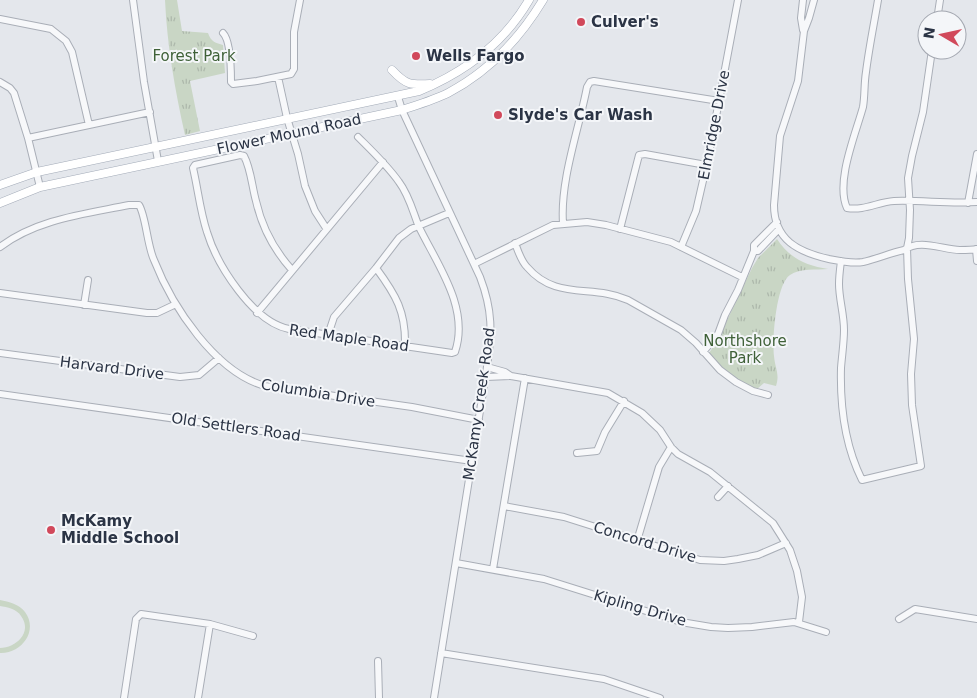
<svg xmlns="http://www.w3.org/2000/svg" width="977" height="698" viewBox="0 0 977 698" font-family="'DejaVu Sans',sans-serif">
<defs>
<pattern id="grass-tufts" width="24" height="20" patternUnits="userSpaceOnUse" patternTransform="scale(1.25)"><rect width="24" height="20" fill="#c9d6c5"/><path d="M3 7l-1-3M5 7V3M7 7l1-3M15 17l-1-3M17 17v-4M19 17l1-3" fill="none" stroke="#adb8ab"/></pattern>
</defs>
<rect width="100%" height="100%" fill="#e4e7ec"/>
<!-- grass -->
<path fill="url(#grass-tufts)" d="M165,0H177L182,31L208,33C211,42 216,43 223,45L225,73L190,81L200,131L185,135C175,90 167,45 165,0Z
M777,239C789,258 807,266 828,269C817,270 800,268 790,275C776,284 772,340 774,356C775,368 780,374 776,386L764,383L757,389L735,379L708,355L720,335L752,268L758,258Z"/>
<!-- pitch -->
<path fill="#c9d6c5" d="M0,600C9,602 19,604 25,612C39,631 21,654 0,653V648C16,648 33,632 21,616C17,609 7,607 0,606Z"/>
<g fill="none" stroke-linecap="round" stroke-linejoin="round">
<!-- minor casing -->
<g stroke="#a9aeb7" stroke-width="8">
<path id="minor" d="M133,0L144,82L158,161
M803,0L801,18L803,30
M814,0L809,18L804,31L798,81L780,136L774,205C774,240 798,252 829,259C839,261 852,264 863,262C877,259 890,253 904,250C920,238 943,250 960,250C966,250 972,250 977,249
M878,0C874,24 869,48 866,72C864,84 865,95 863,107C856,133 835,182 847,208C864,211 878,202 894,201C922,200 949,204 977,202
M0,19L51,29L66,41L72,52L89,125
M937,20L940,0
M223,33C231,41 231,70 231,82L233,84L257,81L291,74L294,69V32L300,0
M278,77L287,118L298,154L305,186L315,211L326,228
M0,82L10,88L14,93L28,138L40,187
M398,97L402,110L480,277C493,311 492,332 487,367L434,698
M28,138L150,112
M968,203L977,154
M563,223C560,180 579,129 587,87L590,82L594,81L719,101
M620,229L639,155L645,154L706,165
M515,243C518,251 521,261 527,267C556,301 592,284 628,300L681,330L696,343L720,370L736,382L753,391L768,395
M0,247C37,219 85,214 129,205H139C146,216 147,245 154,260C172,306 215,372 265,386L412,407L479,420
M681,247L696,211L708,159L738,0
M976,249L977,261
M754,251H758L779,229
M841,261C840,269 839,276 839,284C839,299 844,314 844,330C844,342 842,355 841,368C840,405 845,446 862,480L921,466L912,405L911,374L914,339L908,279L907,248L909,238L910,210L908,178L912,156L923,112L932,50
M474,264L553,225L587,222L606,225L671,242L742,277
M376,268C396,295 406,312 405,346
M292,270C274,250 262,228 256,201C252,187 251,169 244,156L240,155L195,165L193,168C198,189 200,211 207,232C217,265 253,322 289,329L452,353L455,352C470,308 437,264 419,227C413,212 409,195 399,182C387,165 372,151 358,137
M0,293L147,313H157L176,304
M84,305L88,280
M257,313L383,162
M328,335L334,317L376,268L399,238L411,229L449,213
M703,352L718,334L725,315L738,290L754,251V245L777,222
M0,353L180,377L199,375L219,358
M487,367L505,372L511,376
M486,377L511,376L608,393L642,413L660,430L671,447L678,454L710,472L773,523L790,550L797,571L802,597L799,622
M0,394L472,461
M577,453L597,451L605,432L624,401
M718,497L728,486
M504,506L564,517L700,560L724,561L738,559L758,555L786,543
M637,541L659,467L671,447
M456,563L544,579L681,622L711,627L728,628L752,627L794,622L826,632
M493,569L525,378
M899,619L915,609L977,619
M441,653L604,679L660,698
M378,661L379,698
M124,698L136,619L141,614L210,624L253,636
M198,698L210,624"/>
</g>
<!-- major casing -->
<g stroke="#a3abb8" stroke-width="9">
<path id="major" d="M392,70C406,85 410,85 430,84
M0,185L37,172L419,91C465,72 504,43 529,0
M0,203L40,187L402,110C417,105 434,100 448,93C488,72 520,38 543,0"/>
</g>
<!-- minor -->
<use href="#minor" stroke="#f7f8fa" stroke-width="6"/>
<!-- major -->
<use href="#major" stroke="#fff" stroke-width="8"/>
</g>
<!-- markers -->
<g fill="#d1495b" stroke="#f4f6f9" stroke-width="2">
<circle cx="581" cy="22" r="5"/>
<circle cx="416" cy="56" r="5"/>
<circle cx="498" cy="115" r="5"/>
<circle cx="51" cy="530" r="5"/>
</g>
<g text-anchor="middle" stroke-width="4" stroke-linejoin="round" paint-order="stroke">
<!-- poi labels -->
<g font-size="15" font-weight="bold" fill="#2b3445" stroke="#f4f6f9" text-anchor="start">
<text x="591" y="27">Culver's</text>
<text x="426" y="61">Wells Fargo</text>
<text x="508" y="120">Slyde's Car Wash</text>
<text x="61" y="526">McKamy<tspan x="61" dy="17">Middle School</tspan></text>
</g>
<!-- park labels -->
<g font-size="15" fill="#3f6138" stroke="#f4f6f9">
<text x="194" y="61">Forest Park</text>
<text x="745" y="346">Northshore<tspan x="745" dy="17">Park</tspan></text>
</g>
<!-- street labels -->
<g font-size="15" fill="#2b3445" stroke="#f4f6f9">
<text transform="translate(714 125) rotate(-79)" y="5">Elmridge Drive</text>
<text transform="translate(289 134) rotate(-12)" y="5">Flower Mound Road</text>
<text transform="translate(349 338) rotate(8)" y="5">Red Maple Road</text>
<text transform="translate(112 368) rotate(7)" y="5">Harvard Drive</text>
<text transform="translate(318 393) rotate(9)" y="5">Columbia Drive</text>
<text transform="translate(479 404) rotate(-82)" y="5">McKamy Creek Road</text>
<text transform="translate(236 427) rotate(8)" y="5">Old Settlers Road</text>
<text transform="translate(645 542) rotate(17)" y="5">Concord Drive</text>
<text transform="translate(640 608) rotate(16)" y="5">Kipling Drive</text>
</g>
</g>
<!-- north arrow -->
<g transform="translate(942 35) rotate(279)"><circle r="24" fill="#f4f6f9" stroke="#a4a8b1"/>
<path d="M0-4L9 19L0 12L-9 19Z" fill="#d1495b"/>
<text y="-8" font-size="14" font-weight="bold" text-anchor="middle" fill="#2b3445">N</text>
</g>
</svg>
